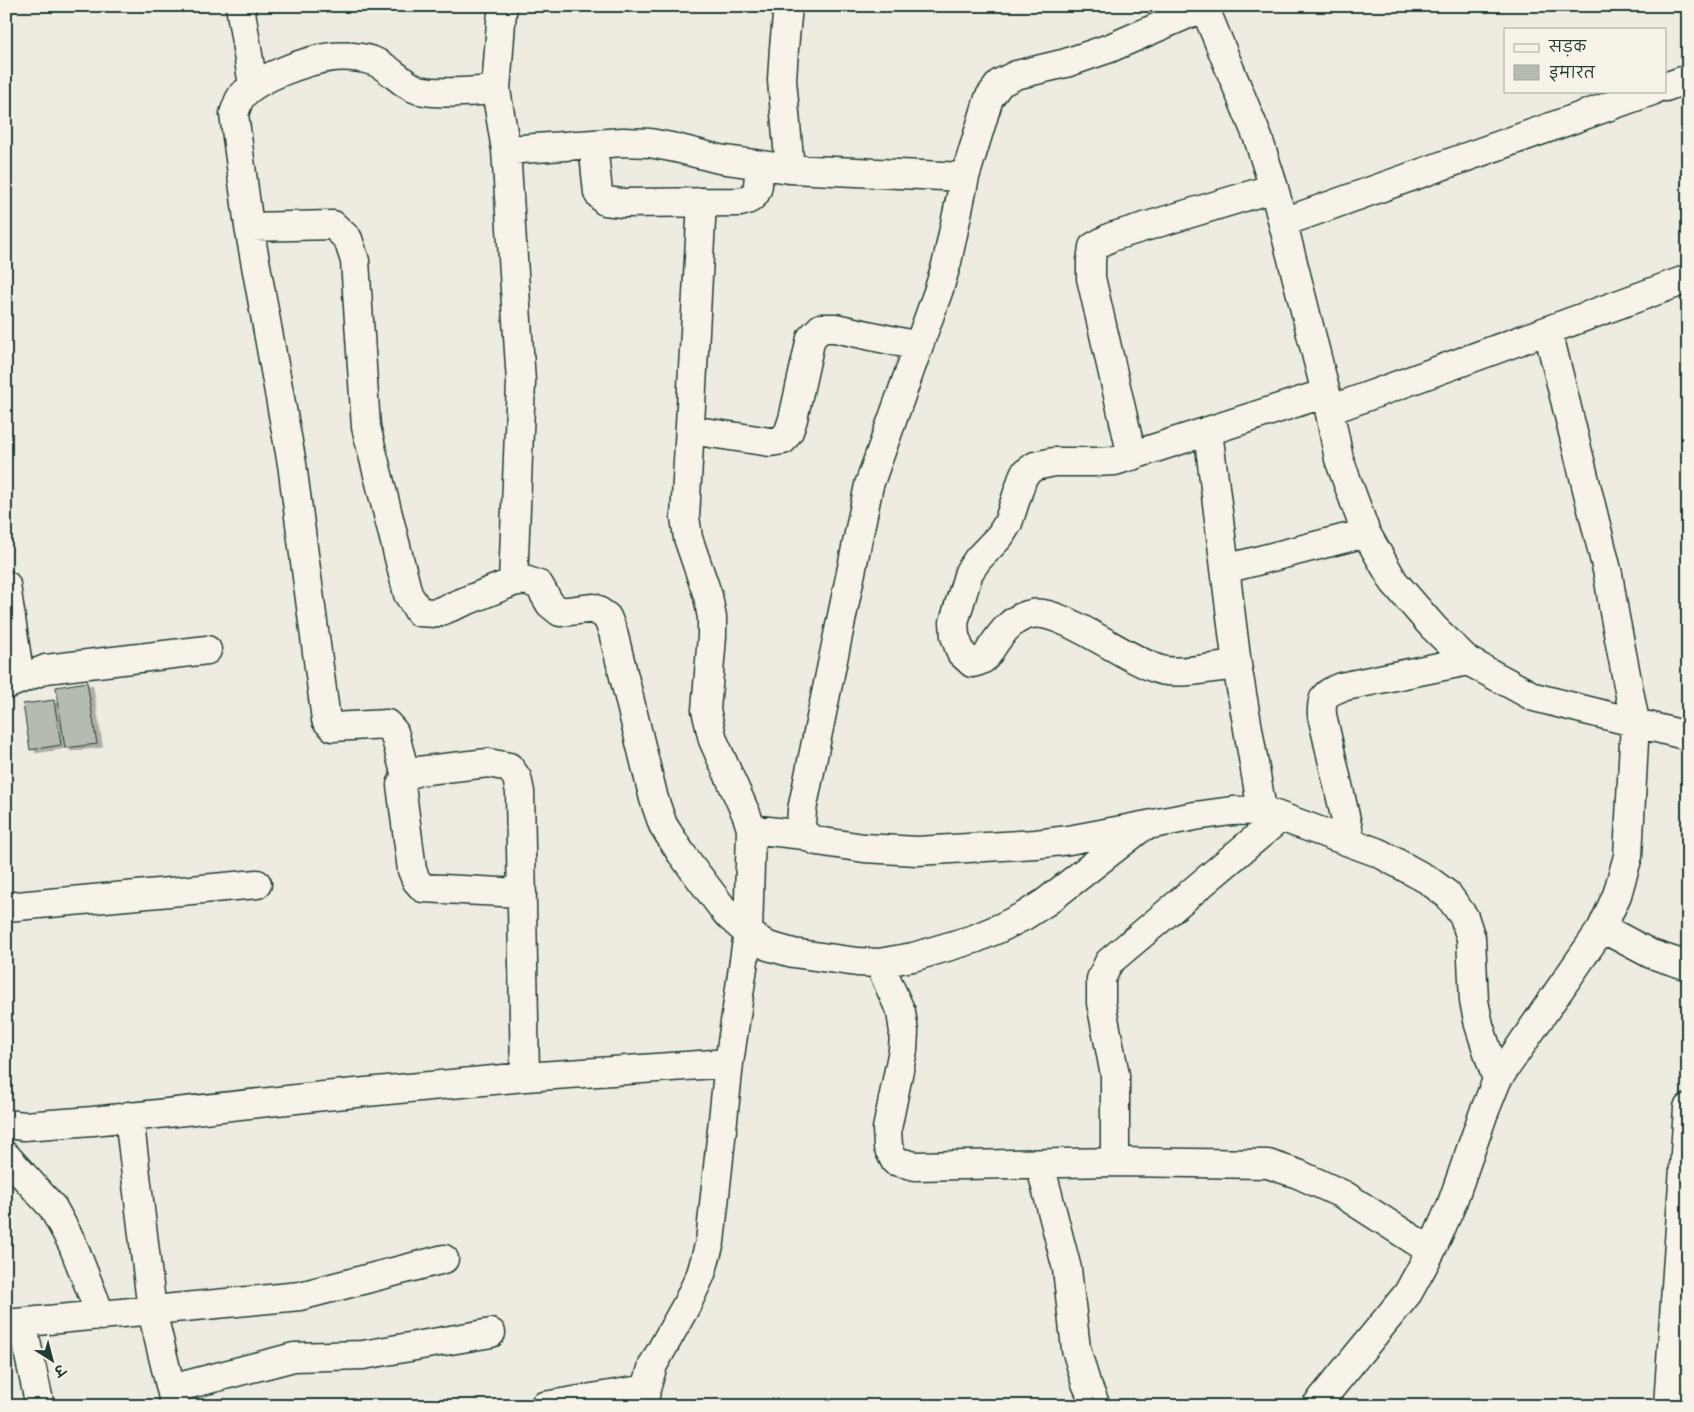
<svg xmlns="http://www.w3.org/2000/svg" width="1694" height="1412" viewBox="0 0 1694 1412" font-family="'Shantell Sans','Playpen Sans Deva',sans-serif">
<defs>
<filter id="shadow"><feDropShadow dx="5.5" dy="3" stdDeviation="0" flood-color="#0004"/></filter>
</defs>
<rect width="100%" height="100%" fill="#eeece1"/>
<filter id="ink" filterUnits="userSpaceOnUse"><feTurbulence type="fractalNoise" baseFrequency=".02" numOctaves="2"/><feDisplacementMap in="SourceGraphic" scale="10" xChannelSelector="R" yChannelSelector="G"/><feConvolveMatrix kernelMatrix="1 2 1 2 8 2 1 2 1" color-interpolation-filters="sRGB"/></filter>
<g filter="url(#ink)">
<!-- building -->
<path fill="#b5bbb0" stroke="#1f3d34" filter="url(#shadow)" d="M87,682L97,744L65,748L56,687Z
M54,700L61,745L30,750L23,704Z"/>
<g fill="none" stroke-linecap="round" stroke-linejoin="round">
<!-- street casing -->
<g stroke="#1f3d34" stroke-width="31">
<path id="street" d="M240,6L253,85
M503,6L501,22L496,90L506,150L521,382L513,582
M788,6L784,48L782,80L790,169
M1204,6L1258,138L1274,188L1326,393L1339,459L1366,533L1394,582L1433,627L1468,661L1534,697L1688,736
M1204,7L1110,48L1066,63L1016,75L1000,83L989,98L965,177L947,262L939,289L869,485L802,810L801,825L804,835L817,841L864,848L917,851L1036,844L1069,840L1195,816L1232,811L1262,810L1281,817L1379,853L1428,880L1448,895L1464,917L1471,938L1474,1001L1479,1025L1497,1080
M1665,87L1688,79
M593,144L598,193L605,201L622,203L740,202C761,198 759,183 758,165
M506,150L623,142L650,143L676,148L719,159L790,169L965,177
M1284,222L1652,91
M249,227L333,225L348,239L355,261L366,427L408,594L419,612L436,613L513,582L525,580L539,585L550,604L560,612L594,608L607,617L613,632L654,799L663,825L681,853L727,914L748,933L768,946L793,953L857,962L879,963L913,957L974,939L1000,928L1024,916L1046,902L1142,827
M1330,410L1688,279
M690,430L770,442L783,440L789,431L793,419L811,338L821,328H835L918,346
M1208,431L1237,665L1262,810
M1132,456L1091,278V261L1093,247L1111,237L1274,188
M1225,569L1366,533
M6,585L20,679
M1237,665C1215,667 1181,675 1161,670C1127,661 1061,608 1032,614C1013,617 1002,632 992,647C990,650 987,657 983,659C981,661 976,662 972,663L961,653L955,636L954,622L969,572L978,559L1000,536L1008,523L1024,474L1035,466L1054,462H1095L1115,461L1326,393
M6,685L46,669L207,650
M406,776L394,732L387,724L333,727L326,720L292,464L249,227L234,114C236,109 238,101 241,97C256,78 308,60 332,57C345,56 360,57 373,61C390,67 402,85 419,90C440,95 474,91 496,90
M751,829L804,835
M1351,842L1322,715C1321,697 1324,694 1341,687L1468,661
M522,893L423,888L416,880L412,870L401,785L406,776L418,771L488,763L509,767L517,778L520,792L525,1077
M6,907L257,884
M1602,928L1651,954L1688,966
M879,963L901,1012L904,1032L903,1050L887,1129L888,1147L895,1161L915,1166L1115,1162L1268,1164L1298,1174L1344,1195L1431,1251
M129,1116L152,1311L175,1406
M6,1124L24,1126L93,1121L324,1096L525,1077L729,1063
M6,1156L53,1208L72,1243L101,1316
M1115,1162V1075L1101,1003V979L1109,962L1281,817
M1040,1164L1067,1269L1076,1349L1086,1383L1096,1406
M22,1323L40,1406
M6,1324L300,1296L444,1259
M171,1389L294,1357L363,1355L491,1333
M544,1406L646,1389
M644,1406L646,1389L653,1365L687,1304L701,1274L710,1242L729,1063L748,933L751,829L747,816L713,740L706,710L712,636V618L708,596L688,538L685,517L702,202
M1316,1406L1408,1293L1431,1251L1451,1206L1483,1115L1497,1080L1602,928L1617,895L1628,856L1635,722L1614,612L1608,574L1548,331
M1668,1406L1688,1108"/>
</g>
<!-- street -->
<use href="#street" stroke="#f7f3e8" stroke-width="28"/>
</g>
</g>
<!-- margin -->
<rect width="1694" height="1412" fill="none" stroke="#f7f3e8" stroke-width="25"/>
<rect x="12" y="12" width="1669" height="1387" fill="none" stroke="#1f3d34" stroke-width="2" filter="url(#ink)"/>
<!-- legend -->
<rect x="1504" y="28" width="162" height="65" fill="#f7f3e8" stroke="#a1aaa0"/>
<rect x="1514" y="44" width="25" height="8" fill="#f7f3e8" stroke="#a1aaa0"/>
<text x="1549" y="52" font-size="15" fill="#1f3d34">सड़क</text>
<rect x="1514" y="65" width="25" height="15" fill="#b5bbb0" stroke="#a1aaa0"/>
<text x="1549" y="78" font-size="15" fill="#1f3d34">इमारत</text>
<!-- north arrow -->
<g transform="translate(52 1360) rotate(144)" stroke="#f7f3e8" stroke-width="4" paint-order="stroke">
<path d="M0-4L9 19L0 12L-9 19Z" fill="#1f3d34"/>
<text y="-8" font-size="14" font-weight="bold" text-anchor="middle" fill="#1f3d34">उ</text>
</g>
</svg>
